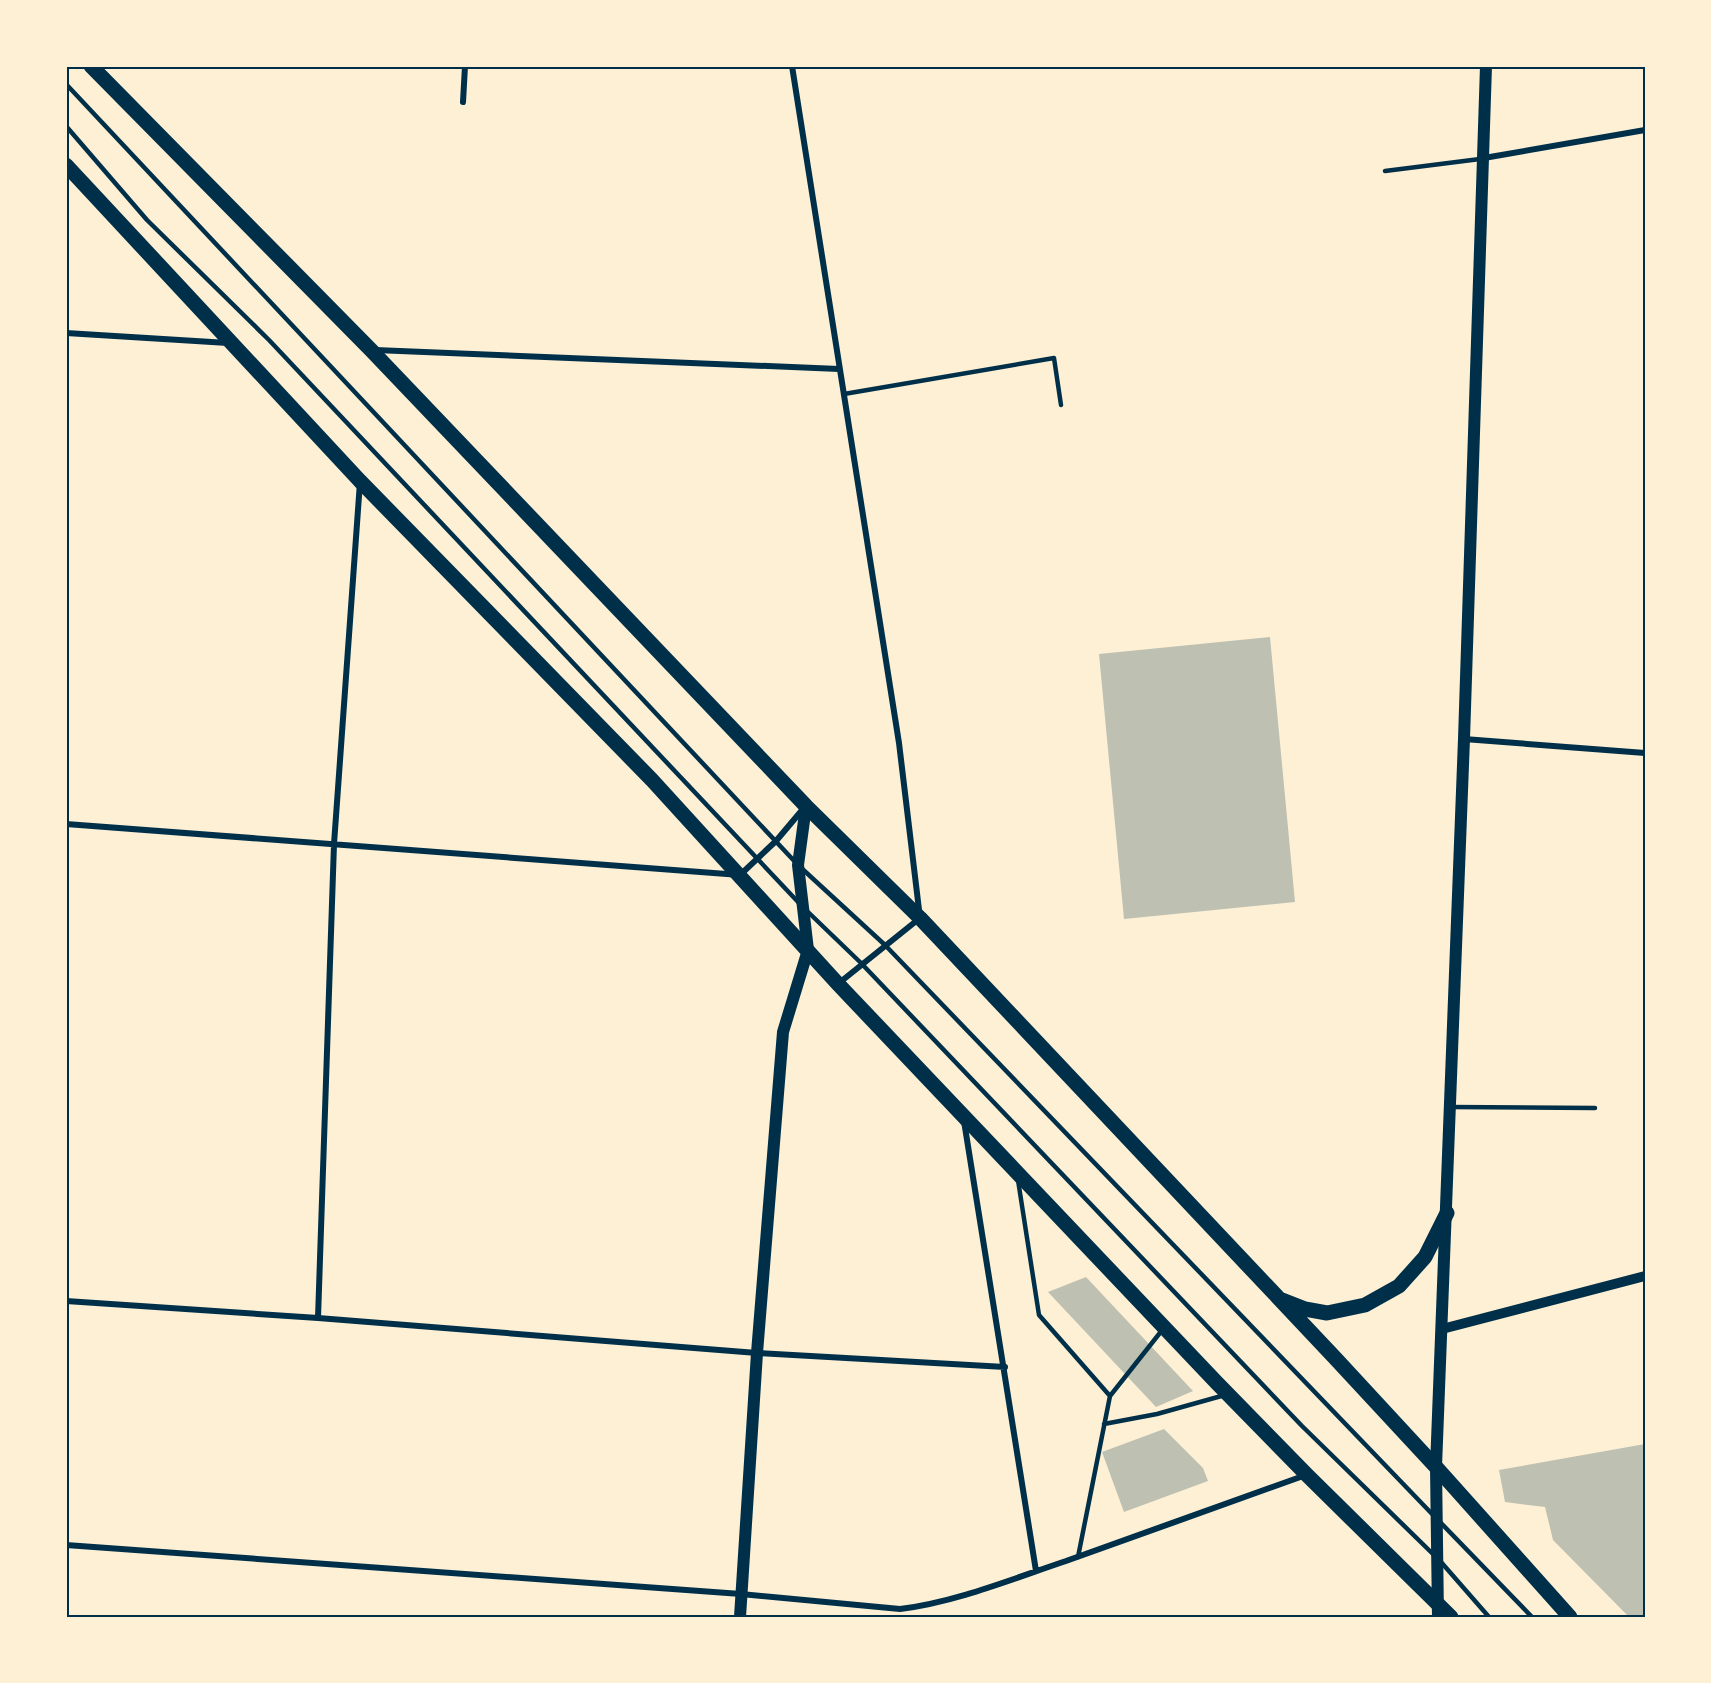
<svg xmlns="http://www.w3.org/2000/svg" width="1711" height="1683" viewBox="0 0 1711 1683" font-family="Spectral,serif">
<rect width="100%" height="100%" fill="#fdf0d5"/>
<!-- building -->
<path fill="#bec0b2" d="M1270,637L1295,902L1124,919L1099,654Z
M1086,1277L1193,1391L1156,1407L1048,1292Z
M1164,1429L1203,1468L1208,1481L1124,1512L1102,1452Z
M1645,1444V1617H1629L1553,1540L1545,1507L1505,1502L1499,1470Z"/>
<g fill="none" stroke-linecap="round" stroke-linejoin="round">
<!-- service -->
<path stroke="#003049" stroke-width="4.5" d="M66,84L798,865L885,945L1434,1516
M66,126L147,220L269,340L799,903
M1385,171L1480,159
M844,394L1054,358L1061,405
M807,911L861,963L1302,1426L1435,1556
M1451,1107L1595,1108
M1018,1180L1039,1315L1110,1396
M1104,1424L1157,1414L1225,1395
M1440,1522L1532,1617
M1078,1557L1110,1396L1163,1329
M1441,1562L1489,1617"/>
<!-- minor -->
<path stroke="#003049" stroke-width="6" d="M792,66L899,743L920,918L839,983
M463,102L465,66
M1484,158L1645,130
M66,333L228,343
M375,350L839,369
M1464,739L1645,753
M66,824L740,875L776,841L803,809
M964,1121L1036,1571
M66,1301L318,1318L757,1353L1005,1367
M318,1318L334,844L360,482
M66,1545L741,1594L900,1609C956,1602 1012,1579 1066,1561C1146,1533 1226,1504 1306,1475"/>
<!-- tertiary -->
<path stroke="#003049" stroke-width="10" d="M1442,1329L1645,1276"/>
<!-- secondary -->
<path stroke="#003049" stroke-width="12" d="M740,1617L757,1353L783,1032L808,950L798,865L806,806
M1438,1617L1436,1467L1464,739L1486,66"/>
<!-- primary -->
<path stroke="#003049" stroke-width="15" d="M91,66L371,350L806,806L920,918L1336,1359L1436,1467L1570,1617
M66,165L360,481L652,780L838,984L1217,1383L1307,1475L1451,1617
M1282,1300L1305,1309L1327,1313L1365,1305L1399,1286L1425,1257L1447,1213"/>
</g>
<!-- border -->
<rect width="1711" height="1683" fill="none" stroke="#fdf0d5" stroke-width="135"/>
<rect x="68" y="68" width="1576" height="1548" fill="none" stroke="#003049" stroke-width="2"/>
</svg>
